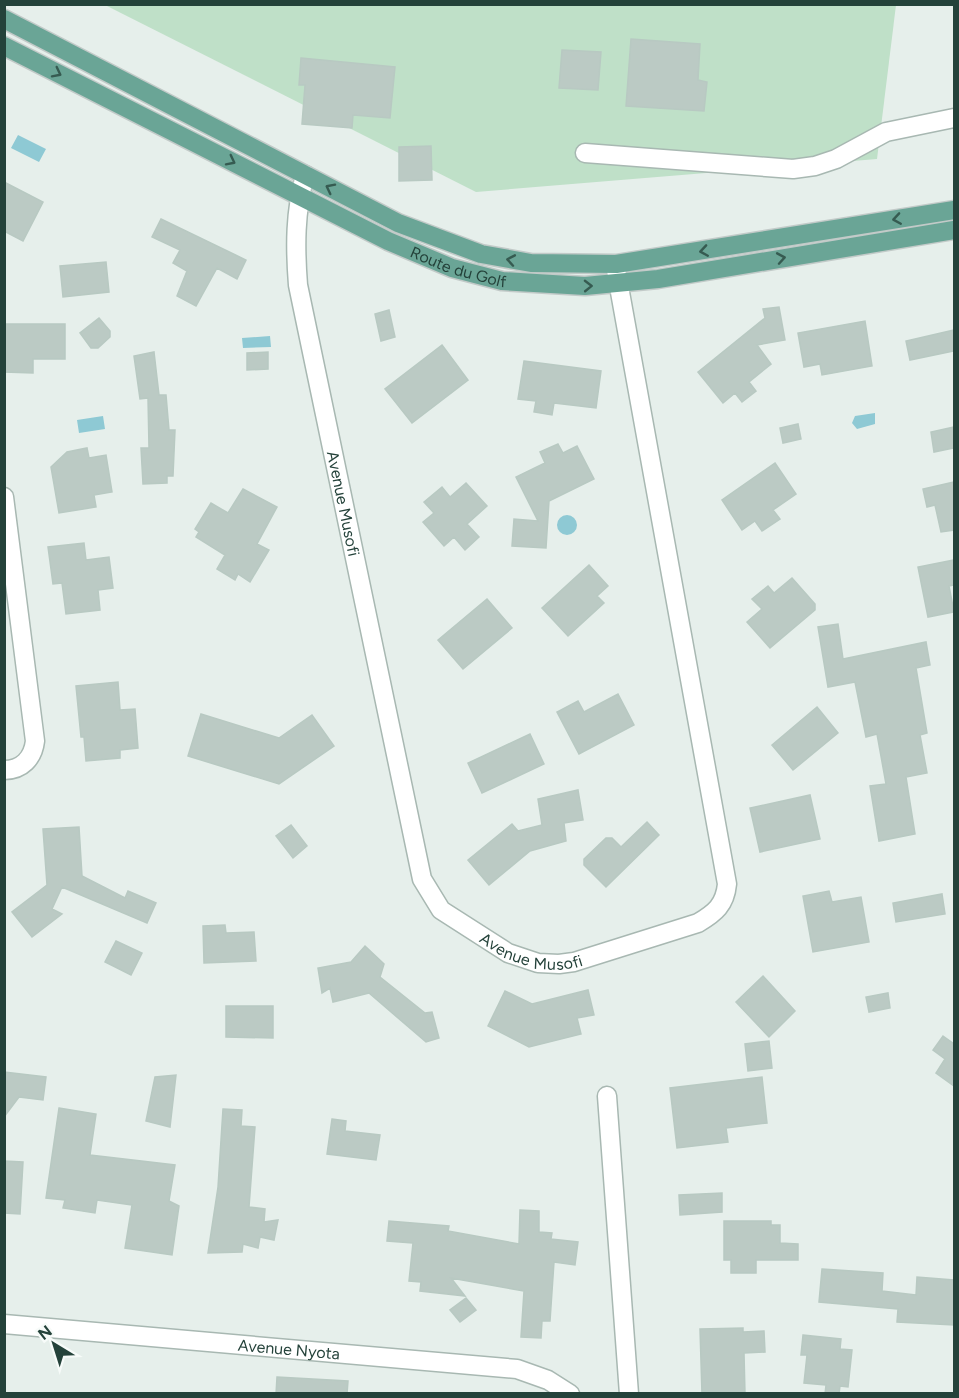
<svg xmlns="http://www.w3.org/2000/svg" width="959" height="1398" viewBox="0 0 959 1398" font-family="Figtree,sans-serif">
<rect width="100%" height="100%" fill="#e6efeb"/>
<!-- green -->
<path fill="#bfe0c8" d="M105,5H896L877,159L476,192Z"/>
<!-- water -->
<path fill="#8ec9d4" d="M18,135L46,149L39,162L11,148Z
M270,336L271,347L243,348L242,338Z
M875,413V424L857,429L852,423L855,416Z
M103,416L105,429L79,433L77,420Z
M557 525a10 10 0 1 1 20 0a10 10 0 1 1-20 0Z"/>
<!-- building -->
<path fill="#bbcac4" stroke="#b8c9c2" stroke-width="1.5" d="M631,39L700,44L698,80L707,82L704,111L626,106Z
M562,50L601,52L598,90L559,88Z
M301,58L395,67L390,118L353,115L352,128L302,124L305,85H299Z
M431,146L432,180L399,181V147Z
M4,182L43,202L23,241L4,231Z
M161,219L246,260L237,279L217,268L196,306L177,296L187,271L173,263L180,250L152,237Z
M106,262L109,292L63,297L60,266Z
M779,307L785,340L757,345L771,364L749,382L756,391L742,402L735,393L723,403L698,372L765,318L763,309Z
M389,310L395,337L381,341L375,314Z
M99,318L110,331V337L98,348H91L80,333Z
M865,321L872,366L822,375L820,364L804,367L798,333Z
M4,324H65V359H33V373L4,372Z
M954,330V351L910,360L906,341Z
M442,345L468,380L412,423L385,389Z
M154,352L159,395H166L169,430H175L173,476H167V483L143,484L141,448H149L148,398L140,399L134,356Z
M268,352V369L247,370V353Z
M524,361L601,371L596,408L554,403L552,415L534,412L536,401L518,399Z
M798,424L801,439L783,443L780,428Z
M954,427V448L934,452L931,432Z
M558,444L563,453L577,446L594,479L549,501L546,548L512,546L514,519L538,521L516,477L545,463L540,452Z
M87,448L89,458L106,455L112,492L94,495L96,507L59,513L51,467L67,452Z
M775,463L796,494L773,510L780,519L762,531L755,521L742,530L722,500Z
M954,482V530L941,532L935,505L927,507L923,489Z
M466,483L487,506L467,524L479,537L465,550L454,537L444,546L423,522L434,513L424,502L442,487L450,497Z
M243,489L277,507L257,544L269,550L250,582L238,574L235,580L217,569L225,555L196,537L199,532L195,529L211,503L228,513Z
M84,543L86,560L109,557L113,588L98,590L100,610L66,614L62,583L53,584L48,547Z
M954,560V585L949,586L954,612L928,617L918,567Z
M589,565L608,586L597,596L604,603L568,636L542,608Z
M792,578L815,604V610L770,648L747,622L762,609L752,599L768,586L774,593Z
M487,599L512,628L463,669L438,640Z
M838,624L843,659L926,642L930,665L916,668L927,733L920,735L927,773L906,777L915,834L879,841L870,786L886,784L877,734L866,737L855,682L828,687L818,627Z
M118,682L120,710L135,709L138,748L120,750V758L86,761L84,737H81L76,686Z
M618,694L634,725L579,754L557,712L578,701L584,712Z
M817,707L838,733L793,770L772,745Z
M201,714L279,738L312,715L334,746L279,784L188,756Z
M530,734L544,764L482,793L468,763Z
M578,790L583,820L564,823L566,841L530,851L489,885L468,860L512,824L518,831L542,825L538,799Z
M810,795L820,839L760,852L750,808Z
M647,822L659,835L606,887L584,865V859L606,838H612L621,847Z
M291,825L307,846L293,858L276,836Z
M79,827L82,876L125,898L128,891L156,903L147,923L62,887L52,909L62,914L32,937L12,912L47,885L43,829Z
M829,891L832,902L861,897L869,942L813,952L803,896Z
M942,894L945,914L896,922L893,903Z
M225,925L226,933L254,932L256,961L204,963L203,926Z
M116,941L142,953L131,975L105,962Z
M365,946L384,964L380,977L425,1013L432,1012L439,1038L426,1042L369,993L333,1002L330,988L322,993L318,968L351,962Z
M763,976L795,1011L769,1037L736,1002Z
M588,990L594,1015L577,1018L581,1034L529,1047L488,1026L505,991L532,1004Z
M888,993L890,1008L869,1012L866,997Z
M226,1006H273V1038L226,1037Z
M943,1036L954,1044V1086L936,1073L945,1059L933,1050Z
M769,1041L772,1068L748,1071L745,1044Z
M4,1072L46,1077L43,1100L19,1097L4,1117Z
M176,1075L170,1127L146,1121L155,1077Z
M762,1077L767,1123L726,1128L728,1142L677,1148L670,1088Z
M59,1108L96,1114L90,1155L175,1165L169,1201L179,1206L172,1255L125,1248L132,1205L97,1200L95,1213L63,1208L65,1200L46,1198Z
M223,1109L242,1110L241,1126L255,1127L249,1207L265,1209L264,1222L278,1220L274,1240L260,1237L258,1248L243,1244L242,1252L208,1253L218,1187Z
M332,1119L346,1121L345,1131L380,1135L376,1160L327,1154Z
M4,1161L23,1162L20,1214L4,1213Z
M722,1193V1212L680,1215L679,1195Z
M520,1210L539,1211V1232L552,1233L551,1239L578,1242L575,1265L554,1262L550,1321H542L541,1338L521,1337L524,1291L451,1278L465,1296L420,1291L421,1282L409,1281L413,1243L387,1241L389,1221L449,1226L448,1231L519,1244Z
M724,1221H771V1225H780V1243L798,1244V1260H756V1273H731V1260H724Z
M822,1269L883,1273L882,1291L916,1295L917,1277L954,1280V1325L897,1322L898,1309L819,1302Z
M466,1298L476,1310L460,1322L450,1310Z
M743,1328V1332L764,1331L765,1352L744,1353L745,1394H702L700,1329Z
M803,1335L841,1339L840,1349L852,1350L848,1387L840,1386L839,1394H825L826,1385L804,1383L807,1355H801Z
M277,1377L348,1381L347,1394H276Z"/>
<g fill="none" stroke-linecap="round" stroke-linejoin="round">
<!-- minor casing -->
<g stroke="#a8b8b2" stroke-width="21">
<g id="minor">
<path d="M585,153L793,169L815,166L836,159L886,132L954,118"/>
<path id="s1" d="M305,175C295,212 295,247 298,285L422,879L441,910L508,953L538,963L559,964L574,962L698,923C715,913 725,905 727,884L616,270"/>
<path d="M4,497L35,741C33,758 22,770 4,770"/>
<path d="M607,1096L629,1394"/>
<path id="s2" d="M4,1324L517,1369L548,1380L570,1394"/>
</g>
</g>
<!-- major casing -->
<g stroke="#c2cac8" stroke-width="21">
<g id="major">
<path d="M4,19L398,223L481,254L531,263L616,264L954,210"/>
<path id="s3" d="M4,46L388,241L452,268L502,281L585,286L658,279L954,230"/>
</g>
</g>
<!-- minor -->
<use href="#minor" stroke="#fff" stroke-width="18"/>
<!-- major -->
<use href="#major" stroke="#6aa596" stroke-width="18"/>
</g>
<!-- one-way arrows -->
<defs><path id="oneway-chevron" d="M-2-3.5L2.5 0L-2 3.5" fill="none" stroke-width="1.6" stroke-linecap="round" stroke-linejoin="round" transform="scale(1.5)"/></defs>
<g stroke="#365b51">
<use href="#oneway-chevron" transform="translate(57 73) rotate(27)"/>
<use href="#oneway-chevron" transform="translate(231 161) rotate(27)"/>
<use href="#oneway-chevron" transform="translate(330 188) rotate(-153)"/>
<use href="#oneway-chevron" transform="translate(897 219) rotate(171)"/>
<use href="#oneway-chevron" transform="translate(704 251) rotate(171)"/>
<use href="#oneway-chevron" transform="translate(781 258) rotate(-10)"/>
<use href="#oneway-chevron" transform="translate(511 260) rotate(-170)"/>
<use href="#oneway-chevron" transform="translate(588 286) rotate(-1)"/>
</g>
<g text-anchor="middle" stroke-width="6" stroke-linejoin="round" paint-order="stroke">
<!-- street labels -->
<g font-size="16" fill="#24423a" stroke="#f7fbf9">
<text dy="6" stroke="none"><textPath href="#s3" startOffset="506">Route du Golf</textPath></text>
<text dy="6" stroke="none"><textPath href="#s1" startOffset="334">Avenue Musofi</textPath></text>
<text dy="6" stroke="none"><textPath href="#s1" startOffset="856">Avenue Musofi</textPath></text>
<text dy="6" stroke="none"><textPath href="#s2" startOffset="286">Avenue Nyota</textPath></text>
</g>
</g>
<!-- border -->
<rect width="959" height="1398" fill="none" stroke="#24423a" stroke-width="12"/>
<!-- north arrow -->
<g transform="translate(54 1344) rotate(322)" stroke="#f7fbf9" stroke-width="4.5" paint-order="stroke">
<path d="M0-4.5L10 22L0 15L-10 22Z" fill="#24423a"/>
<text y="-9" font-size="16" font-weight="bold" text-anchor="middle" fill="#24423a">N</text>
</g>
</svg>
